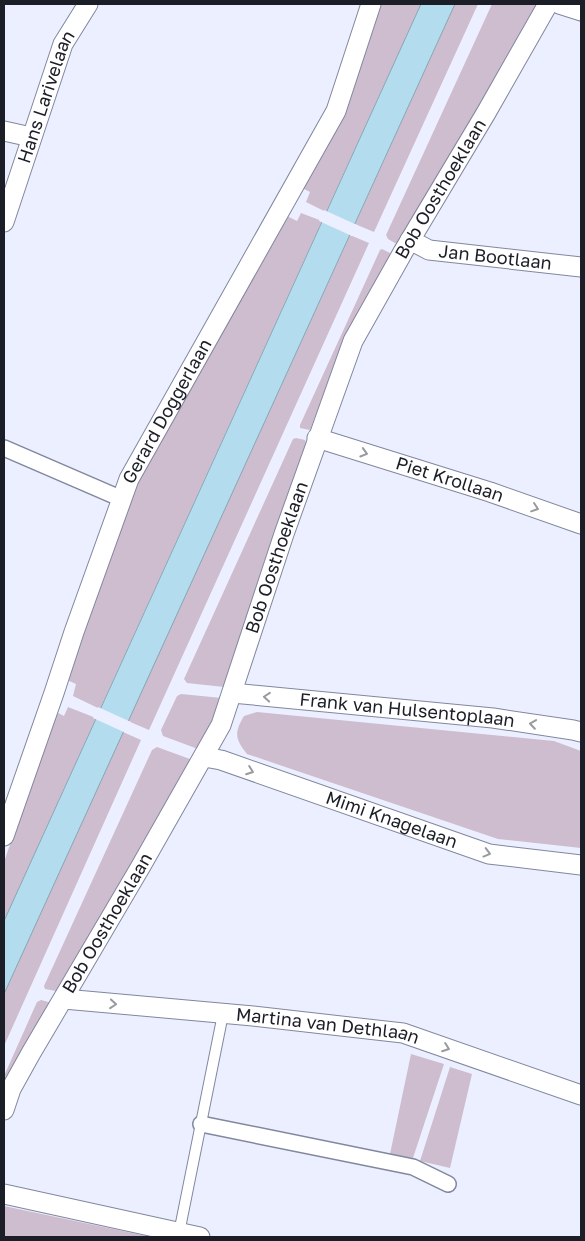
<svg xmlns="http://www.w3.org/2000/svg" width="585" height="1241" viewBox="0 0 585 1241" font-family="'Golos Text',sans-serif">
<rect width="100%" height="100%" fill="#ecefff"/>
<!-- green -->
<path fill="#cebdce" d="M379,4H421L326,212L306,202L310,192L302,188Z
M455,4H478L374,232L355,224Z
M492,4H538L398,243H395L388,239L386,235Z
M301,213L322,221L100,709L73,696L76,684L67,680L136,482L287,216L297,221Z
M350,235L369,243L149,730L128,721Z
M382,249L390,253L391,256L343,341L310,430L300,428V425L380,250Z
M296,438L305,440L306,443L224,687L187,683L184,679L293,439Z
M181,694L222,698L213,723L198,749L163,736L161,730L177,696Z
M68,707L96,718L4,921V862L56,712L64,716Z
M257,712L554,741L581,751V848L498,839L247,754C235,739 234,733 244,716Z
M123,732L141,740L4,1046V994Z
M157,747L190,759L191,761L59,989L56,991L45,989L44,986L152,750Z
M41,1000L52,1003L4,1085V1076L37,1002Z
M411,1054L444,1064L413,1158L390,1154Z
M450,1067L472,1074L450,1168L420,1161Z
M4,1206L151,1237H4Z"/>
<!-- water -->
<path fill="#b3ddee" stroke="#86a4b2" d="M421,4H455L4,994V921Z"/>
<!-- pier -->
<path fill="#ecefff" d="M324,210L357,225L352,236L319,221Z
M98,707L131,722L126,733L93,718Z"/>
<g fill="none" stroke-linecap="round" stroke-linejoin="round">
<!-- service casing -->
<g stroke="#81879e" stroke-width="12">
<path id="service" d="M179,1233L223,1014"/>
</g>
<!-- pedestrian casing -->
<g stroke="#81879e" stroke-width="18">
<path id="pedestrian" d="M4,448L122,499
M201,1124L413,1167L448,1184"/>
</g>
<!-- minor casing -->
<g stroke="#81879e" stroke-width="21">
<g id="minor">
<path d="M559,4L581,11"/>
<path d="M4,131L31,137"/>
<path id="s1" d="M4,222L63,44L88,4"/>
<path id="s2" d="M410,240L429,250L581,267"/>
<path id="s3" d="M317,438L490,492L581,524"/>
<path id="s4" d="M232,693L493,718L573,730L581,732"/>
<path id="s5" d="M204,757L221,760L489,854L581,865"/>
<path id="s6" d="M4,836L54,693L74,632L129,479L336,111L371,4"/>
<path id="s7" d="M64,999L253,1016L403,1033L581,1095"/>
<path id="s8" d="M4,1110L11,1089L31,1053L141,866L221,725L284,534L353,341L403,252L486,113L548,4"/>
<path d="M4,1194L200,1237"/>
</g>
</g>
<!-- service -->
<use href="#service" stroke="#fff" stroke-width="10"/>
<!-- pedestrian -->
<use href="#pedestrian" stroke="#fff" stroke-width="15"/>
<!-- minor -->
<use href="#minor" stroke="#fff" stroke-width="19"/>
</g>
<!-- one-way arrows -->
<defs><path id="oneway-chevron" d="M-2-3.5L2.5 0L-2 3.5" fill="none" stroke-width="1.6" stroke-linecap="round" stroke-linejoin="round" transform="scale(1.25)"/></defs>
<g stroke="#999a9e">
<use href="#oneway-chevron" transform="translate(364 453) rotate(17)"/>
<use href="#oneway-chevron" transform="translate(535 508) rotate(19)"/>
<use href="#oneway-chevron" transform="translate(267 697) rotate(-175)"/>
<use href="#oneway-chevron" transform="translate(533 724) rotate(-172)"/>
<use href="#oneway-chevron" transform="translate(250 771) rotate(20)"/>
<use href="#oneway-chevron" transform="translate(487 853) rotate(15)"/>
<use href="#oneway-chevron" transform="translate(113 1004) rotate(5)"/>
<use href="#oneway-chevron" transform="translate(446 1048) rotate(20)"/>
</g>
<g text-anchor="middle" stroke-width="4" stroke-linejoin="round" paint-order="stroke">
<!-- street labels -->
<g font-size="18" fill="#1c1e27" stroke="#fff">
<text dy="6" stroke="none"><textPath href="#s1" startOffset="132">Hans Larivelaan</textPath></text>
<text dy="6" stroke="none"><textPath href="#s8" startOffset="1024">Bob Oosthoeklaan</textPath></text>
<text dy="6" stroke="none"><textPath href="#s2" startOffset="88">Jan Bootlaan</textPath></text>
<text dy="6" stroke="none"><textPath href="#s6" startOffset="456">Gerard Doggerlaan</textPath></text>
<text dy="6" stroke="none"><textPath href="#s3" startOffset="139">Piet Krollaan</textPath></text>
<text dy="6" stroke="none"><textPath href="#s8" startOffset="619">Bob Oosthoeklaan</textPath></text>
<text dy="6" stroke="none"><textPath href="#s4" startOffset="176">Frank van Hulsentoplaan</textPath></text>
<text dy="6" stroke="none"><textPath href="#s5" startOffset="198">Mimi Knagelaan</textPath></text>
<text dy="6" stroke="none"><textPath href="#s8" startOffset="214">Bob Oosthoeklaan</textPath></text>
<text dy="6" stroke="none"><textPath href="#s7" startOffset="265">Martina van Dethlaan</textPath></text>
</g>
</g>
<!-- border -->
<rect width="585" height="1241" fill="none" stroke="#1c1e27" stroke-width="10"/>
</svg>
